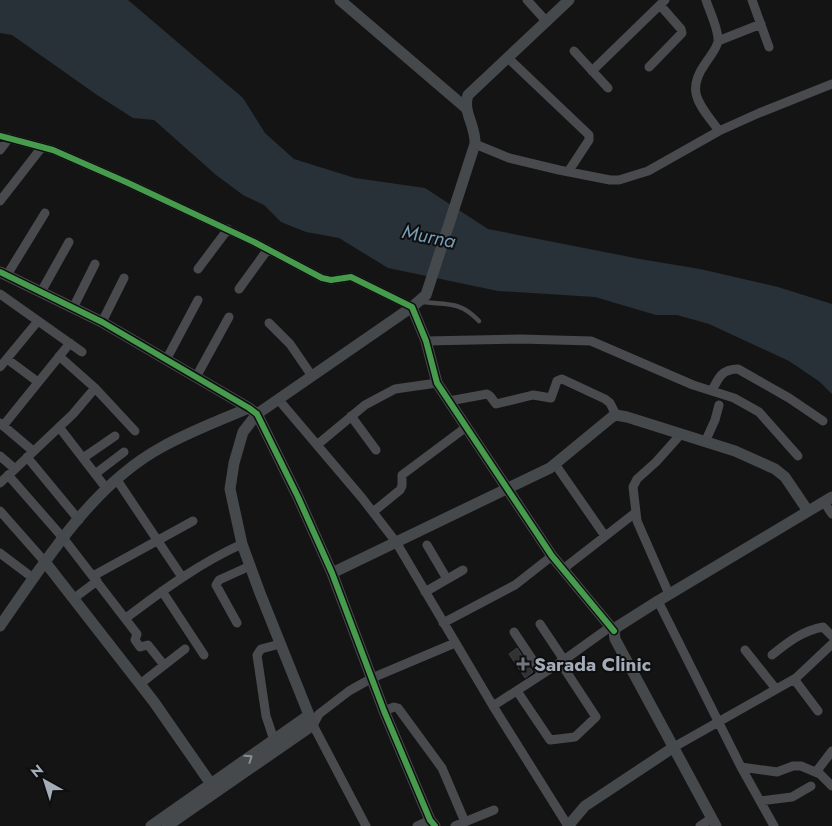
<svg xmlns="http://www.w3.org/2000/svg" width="832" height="826" viewBox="0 0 832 826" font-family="Jost,sans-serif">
<defs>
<filter id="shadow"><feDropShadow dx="3.5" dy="3.5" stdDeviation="2.5" flood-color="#0009"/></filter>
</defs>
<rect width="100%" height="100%" fill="#141414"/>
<!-- water -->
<path fill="#273137" d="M0,0H128L243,98L265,133L294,159L355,178L425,188L488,229L640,259L700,269L778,287L832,304V394L820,382L789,361L709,324L677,315H656L595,297L498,291L388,268L339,238L306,232L281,222L264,205L243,195L216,175L154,120L133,118L97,95L12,35L0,33Z"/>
<!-- building -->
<path fill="#333335" stroke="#3c3e41" filter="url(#shadow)" d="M517,648L533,672L525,678L509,654Z"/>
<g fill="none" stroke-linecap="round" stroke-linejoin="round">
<!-- lane -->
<path stroke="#484a4d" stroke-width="4.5" d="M422,302C449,305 460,301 479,321"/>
<!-- street -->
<path stroke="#484a4d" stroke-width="9" d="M527,0L547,22
M706,0C709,10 719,30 718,41C717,49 709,57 705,64C684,93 702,107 719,131
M752,0L769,47
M718,41L761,24
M574,51L608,88
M507,57L589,135V140L568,172
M649,67L682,33L681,29L660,5
M592,71L665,0
M0,136L53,150L126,182L254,242L322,278L331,280L351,277L412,307
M475,144L509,158L559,170L610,180H619L648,171L719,131L759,113L832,84
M0,150L9,138
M0,201L42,147
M198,269L228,229
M7,275L45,213
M239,289L268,249
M41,292L69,242
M0,294L82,352
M73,308L95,264
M102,322L124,278
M269,323L290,344L312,376
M426,341L521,339L591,341L693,385L734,398L759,412L798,456
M59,356L95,388L135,431
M7,359L38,382
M166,360L198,300
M0,367L38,321
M196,377L229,317
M712,391C718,378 722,369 738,369L789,398L823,421
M278,399L362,498L396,542L493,706
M449,401L487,394L490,396L496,404L533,395L551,398L557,381L562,379L605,399L610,403L616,415
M351,416L376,450
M0,423L33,451
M3,426L70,343
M59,427L106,488
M705,442L715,420L719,405
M317,445L365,405L395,389L437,383
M0,456L15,469L0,483
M27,457L79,520
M83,458L115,436
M555,464L605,536
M15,469L73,414L95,388
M95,474L124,452
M8,475L64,539L137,634L135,640L140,647L148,645L164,665
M117,480L182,577
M824,502L832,514
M0,511L45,562
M373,512L400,490L402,486V475L465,428
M427,545L447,579
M0,553L33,578
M563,569L635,513
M93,576L193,521
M162,591L204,655
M425,592L463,570
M669,594L637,521L633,487L637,479L656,462L681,434
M73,599L97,581
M658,601L741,767L774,826
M126,618C163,590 200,563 242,544
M237,623L216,585L219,580L250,566
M443,623L515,585L552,556
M540,624L564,660
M514,632L542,674
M745,650L776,689
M772,655C788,642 802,631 823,627L832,636
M794,679L818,711
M140,684L185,649
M517,691L550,740L575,737L596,717L560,662
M384,711L394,707L398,708L442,768L465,822
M274,740L266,716L257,655L261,649L280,644
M674,747L796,678L832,644
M741,767L777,772L793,766H801L820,774L832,786
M816,772L832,751
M760,801L792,797L811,786
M366,826L313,725L319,714L349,691L372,678L455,643
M417,826L430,820
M455,826L494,810
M568,826L493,706L564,660L610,627
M700,826L712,818"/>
<!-- secondary -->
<path stroke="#46494c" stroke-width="11" d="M340,0L466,108
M0,272L102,322L249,408L257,414L298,497L332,573L384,711L430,820L435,826
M412,307L426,341L437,383L552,556L614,631
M45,562L154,702L211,784
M332,573L550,468L612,417L616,415L627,417L735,451L775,469L785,477L808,511
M0,626C45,562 92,485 162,447C189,432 220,420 249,408
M151,826L309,715
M167,826L313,725L260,593L242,544L230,489L234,463L243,432L257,414L412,307L426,295L475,144C476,126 462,111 468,95L569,0
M568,826L585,806L674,747
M716,826L615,639L614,631L617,627L658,601L832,497"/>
<!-- cycleway casing -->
<g stroke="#0e0e10" stroke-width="9">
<path id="cycleway" d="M0,136L53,150L126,182L254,242L322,278L331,280L351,277L412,307L426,341L437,383L552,556L614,631
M0,272L102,322L249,408L257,414L298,497L332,573L384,711L430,820L435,826"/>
</g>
<!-- cycleway -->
<use href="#cycleway" stroke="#469c4c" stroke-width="6"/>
</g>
<!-- one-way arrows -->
<defs><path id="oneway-chevron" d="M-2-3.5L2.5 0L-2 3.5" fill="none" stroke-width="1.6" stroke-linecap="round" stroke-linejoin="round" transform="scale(1.25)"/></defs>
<use stroke="#888e97" href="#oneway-chevron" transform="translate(249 758) rotate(-35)"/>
<!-- markers -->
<path fill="#72777e" stroke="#0e0e10" stroke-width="2" d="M520.5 656.5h5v5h5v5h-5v5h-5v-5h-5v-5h5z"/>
<g text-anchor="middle" stroke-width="4" stroke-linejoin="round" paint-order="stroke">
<!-- poi labels -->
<g font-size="19" font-weight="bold" fill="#a4acb7" stroke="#0e0e10" text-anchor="start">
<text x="534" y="671">Sarada Clinic</text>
</g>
<!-- water labels -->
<g font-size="20" font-style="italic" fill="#789fb5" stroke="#0e0e10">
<text transform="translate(429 236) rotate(11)" y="7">Murna</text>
</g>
</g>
<!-- north arrow -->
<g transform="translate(45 781) rotate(321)" stroke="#0e0e10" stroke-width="4" paint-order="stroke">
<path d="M0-4L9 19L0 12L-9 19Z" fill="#a4acb7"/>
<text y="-8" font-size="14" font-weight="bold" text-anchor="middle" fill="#a4acb7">N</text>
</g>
</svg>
